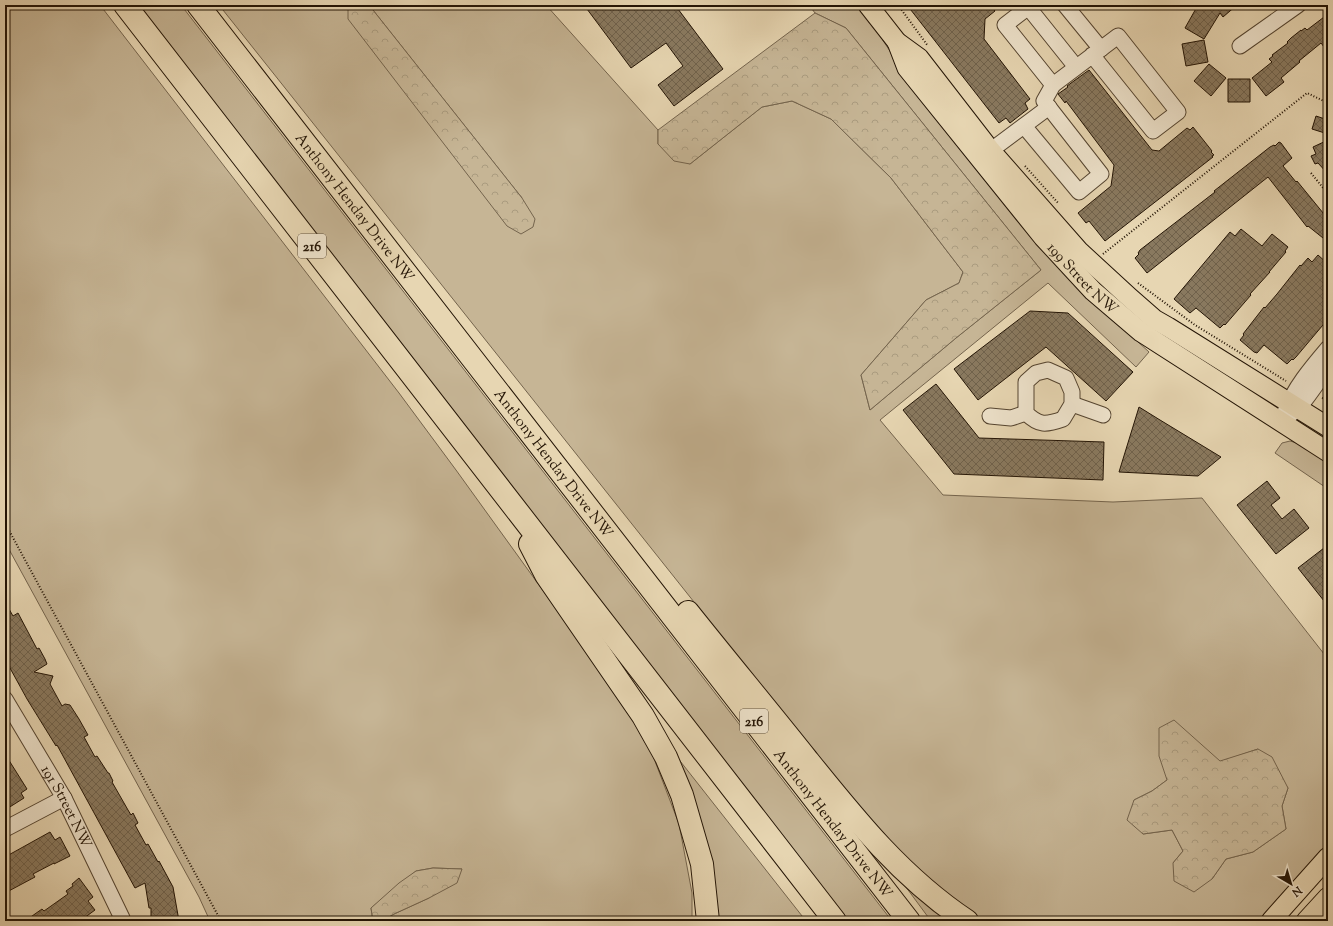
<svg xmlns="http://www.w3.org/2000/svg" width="1333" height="926" viewBox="0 0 1333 926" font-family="'Sorts Mill Goudy',serif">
<defs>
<pattern id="forest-crowns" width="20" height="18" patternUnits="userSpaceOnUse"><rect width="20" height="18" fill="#c6b595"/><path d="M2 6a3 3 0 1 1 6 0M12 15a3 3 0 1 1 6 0" fill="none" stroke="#aa9b7f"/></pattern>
<pattern id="building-cross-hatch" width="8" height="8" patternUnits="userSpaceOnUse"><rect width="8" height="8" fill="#89795f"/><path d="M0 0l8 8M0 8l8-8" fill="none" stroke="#70624c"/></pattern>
</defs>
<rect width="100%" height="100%" fill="#e7d6b2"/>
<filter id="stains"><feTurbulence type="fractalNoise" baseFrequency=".005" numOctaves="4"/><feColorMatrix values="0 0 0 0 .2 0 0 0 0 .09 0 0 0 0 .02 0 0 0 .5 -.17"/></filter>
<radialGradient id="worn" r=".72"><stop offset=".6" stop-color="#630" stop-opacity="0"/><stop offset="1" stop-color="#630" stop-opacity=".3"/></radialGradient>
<!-- green -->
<path fill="#c6b595" stroke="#74644d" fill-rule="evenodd" d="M5,5H100L399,393L456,470L619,696L653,756L679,824L692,893V921H382L394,914L429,898L462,869L433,868L416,871L371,908L373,921H210L199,897L5,542Z
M138,5H181L892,921H847Z
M219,5H352L348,7L522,198L369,5H546L658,130V144L690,164L762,107L792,101L831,119L891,178L963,272L959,283L926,300L861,375L870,410L956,338L1041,270L846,28L815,13L809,5H856L868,17L911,84L1077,286L1149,352L1136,367L1048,283L880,420L943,495L1113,502L1202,498L1328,659V845L1260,921H984L954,902L877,832ZM1258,749L1288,788L1282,806L1286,829L1253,852L1226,859L1212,879L1173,863L1183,851L1172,830L1143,834L1134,800L1152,791L1167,780Z
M1290,441L1300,444L1328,463V489L1275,453L1282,443Z
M662,738L806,921H712Z
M880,852L954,921H931Z"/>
<!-- forest -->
<path fill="url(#forest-crowns)" stroke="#74644d" d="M352,5H369L522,198L535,219L533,227L521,234L507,226L348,19V7Z
M815,13L846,28L1041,270L956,338L870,410L861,375L926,300L959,283L963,272L891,178L831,119L792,101L762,107L690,164L674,161L658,144V130Z
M1174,720L1220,761L1258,749L1272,757L1288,788L1282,806L1286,829L1253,852L1226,859L1212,879L1194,892L1174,881L1173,863L1183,851L1172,830L1143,834L1127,820L1134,800L1152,791L1167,780L1159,756V728Z
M433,868L462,869L457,883L429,898L394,914L382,921H373L371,908L399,883L416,871Z"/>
<!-- building -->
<path fill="url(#building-cross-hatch)" stroke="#231405" d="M584,5H675L723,69L674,106L658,85L683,66L666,43L631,68Z
M907,5H991L995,11L985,19L984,39L1030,99L1025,103L1028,109L1010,123L1006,118L999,123Z
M1198,5H1237L1223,17L1220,13L1204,39L1185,28Z
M1328,14V52L1321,43L1299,61L1300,62L1281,78L1284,82L1266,96L1252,78L1272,62L1269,59L1273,56L1272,55L1288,43L1287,42L1291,38L1301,30V31L1305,28L1307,30Z
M1204,40L1208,62L1186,66L1182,44Z
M1209,64L1226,78L1211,96L1194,81Z
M1089,70L1152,150L1159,151L1187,128L1190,130L1193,127L1212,151L1211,152L1214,155L1212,156L1213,157L1105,241L1089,221L1086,223L1078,213L1111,186L1114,165L1066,101L1065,103L1058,94L1068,87L1067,86Z
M1228,79H1250V102H1228Z
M1316,116L1328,120V134L1312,129Z
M1328,140V174L1318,163L1315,164L1311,156L1316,154L1313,147Z
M1279,142L1281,143L1292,158L1283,166L1296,182L1297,181L1328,219V242L1308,226L1307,227L1268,177L1147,273L1135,258L1139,254L1138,253L1140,250L1215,192L1214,191L1270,147L1274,145L1275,146Z
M1241,229L1262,246L1272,234L1288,247L1285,251L1286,252L1269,272H1270L1250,294L1251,295L1225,325L1224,324L1220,328L1196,308L1190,313L1174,299L1230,232L1235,236Z
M1318,255L1328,264V319L1296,357L1293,360L1292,359L1287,364L1264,345L1257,353L1254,352L1240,340L1244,335L1243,334L1264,307L1265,308L1277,294L1300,265L1301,266L1308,258L1312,262Z
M1030,311L1068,313L1133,372L1106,401L1046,347L978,400L954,369Z
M936,384L979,438L1104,442L1103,480L954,474L903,410Z
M1139,407L1160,420L1221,457L1198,476L1119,472Z
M1267,481L1280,498L1271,505L1282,519L1294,509L1309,528L1276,554L1237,505Z
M1324,548L1328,554V606L1298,568Z
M5,602L13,616L18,613L37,649L39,648L45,659L47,664L34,672L53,676L50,684L62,706L65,704L70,705L79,719L88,735L84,737L95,757L97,756L108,773H109L113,781L112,782L128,810L131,815L133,813L138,823L135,825L146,845L148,844L158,862L159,861L173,887L179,921H151V908H149L145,883L135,888L57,745L56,746L27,699L5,659V645L7,644L5,640Z
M5,754L27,789L21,793L24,798L5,810Z
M50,832L55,840L60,837L70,856L54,864V863L33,874L35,877L5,893V857Z
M79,878L93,897L88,901L95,910L80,921H25L42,909L44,911L68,894L66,891L73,886L72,884Z"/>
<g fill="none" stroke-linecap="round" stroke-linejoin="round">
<!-- minor casing -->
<g stroke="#544430" stroke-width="17">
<g id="minor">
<path d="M1031,5L1005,25L1053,85"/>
<path d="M1065,5L1101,49"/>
<path d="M1028,7L1076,67"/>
<path d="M1240,46L1298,5"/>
<path d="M1024,126L1079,192L1101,174L1044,101L1053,85L1118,36L1178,112L1153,131L1092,55"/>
<path d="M982,157L1049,107"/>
<path d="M1048,370L1066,378L1072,392V404L1063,419C1046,425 1039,426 1026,413V382L1036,373Z"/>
<path d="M1072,404L1103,415"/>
<path d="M1285,412C1294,388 1311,368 1328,348"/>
<path d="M1290,415C1306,403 1315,384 1328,369"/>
<path d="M990,416L1011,418L1026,413"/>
<path id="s1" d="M5,699L64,798L122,918L119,921"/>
<path d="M5,829L64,798"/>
</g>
</g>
<!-- major casing -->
<g stroke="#231405" stroke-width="21">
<g id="major">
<path d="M868,5L897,42L919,58L991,151L1079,251L1129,297L1154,319L1168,327L1328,427"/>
<path id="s2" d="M897,42L907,68L1043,237L1093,291L1141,332L1328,452"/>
<path d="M1271,921L1328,857"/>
<path d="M1306,921L1328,897"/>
</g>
</g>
<!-- highway casing -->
<g stroke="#231405" stroke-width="24">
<g id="highway">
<path d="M125,5L835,921"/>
<path id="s3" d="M198,5L909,921"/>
<path d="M530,544L546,575L643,716L666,757L682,795L702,864L708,921"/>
<path d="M688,612C727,661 767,709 806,758C855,819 901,877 967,921"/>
</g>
</g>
<!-- path -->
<path stroke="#231405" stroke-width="2" stroke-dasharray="1 2" stroke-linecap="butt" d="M898,5L928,46
M1025,166L1059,204
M1311,173L1328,194
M1103,254L1307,93L1328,103
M1138,283L1195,325L1286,381
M1322,398L1328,400
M5,523L221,921"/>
<!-- minor -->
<use href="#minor" stroke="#efe4cd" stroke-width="15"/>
<!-- major -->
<use href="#major" stroke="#e7d6b2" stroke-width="19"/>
<!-- highway -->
<use href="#highway" stroke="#e7d6b2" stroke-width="22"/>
</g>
<g text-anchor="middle" stroke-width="3.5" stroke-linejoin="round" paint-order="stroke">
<!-- shield labels -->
<g fill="#efe4cd" stroke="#605241" stroke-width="1">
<rect x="298" y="234" width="28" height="24" rx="3"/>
<rect x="740" y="709" width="28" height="24" rx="3"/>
</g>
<g font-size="14" font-weight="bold" fill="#231405">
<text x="312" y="251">216</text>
<text x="754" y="726">216</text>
</g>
<!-- street labels -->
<g font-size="15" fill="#231405" stroke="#efe4cd">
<text dy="5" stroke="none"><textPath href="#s3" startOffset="256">Anthony Henday Drive NW</textPath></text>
<text dy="5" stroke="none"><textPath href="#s2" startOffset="302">199 Street NW</textPath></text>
<text dy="5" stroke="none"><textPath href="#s3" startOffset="580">Anthony Henday Drive NW</textPath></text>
<text dy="5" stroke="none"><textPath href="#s1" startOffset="124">191 Street NW</textPath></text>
<text dy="5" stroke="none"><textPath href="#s3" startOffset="1036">Anthony Henday Drive NW</textPath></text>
</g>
</g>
<!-- margin -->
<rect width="1333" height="926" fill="none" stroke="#e7d6b2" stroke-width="20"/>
<rect x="6" y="6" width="1321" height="914" fill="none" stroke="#231405" stroke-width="2"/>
<rect x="10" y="10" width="1313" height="906" fill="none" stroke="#231405"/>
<!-- north arrow -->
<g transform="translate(1291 884) rotate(142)" stroke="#efe4cd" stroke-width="3" paint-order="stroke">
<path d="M0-3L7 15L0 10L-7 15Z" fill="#231405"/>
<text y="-6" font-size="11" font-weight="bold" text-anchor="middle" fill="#231405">N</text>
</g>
<rect width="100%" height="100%" filter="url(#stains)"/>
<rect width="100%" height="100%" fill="url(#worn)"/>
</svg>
